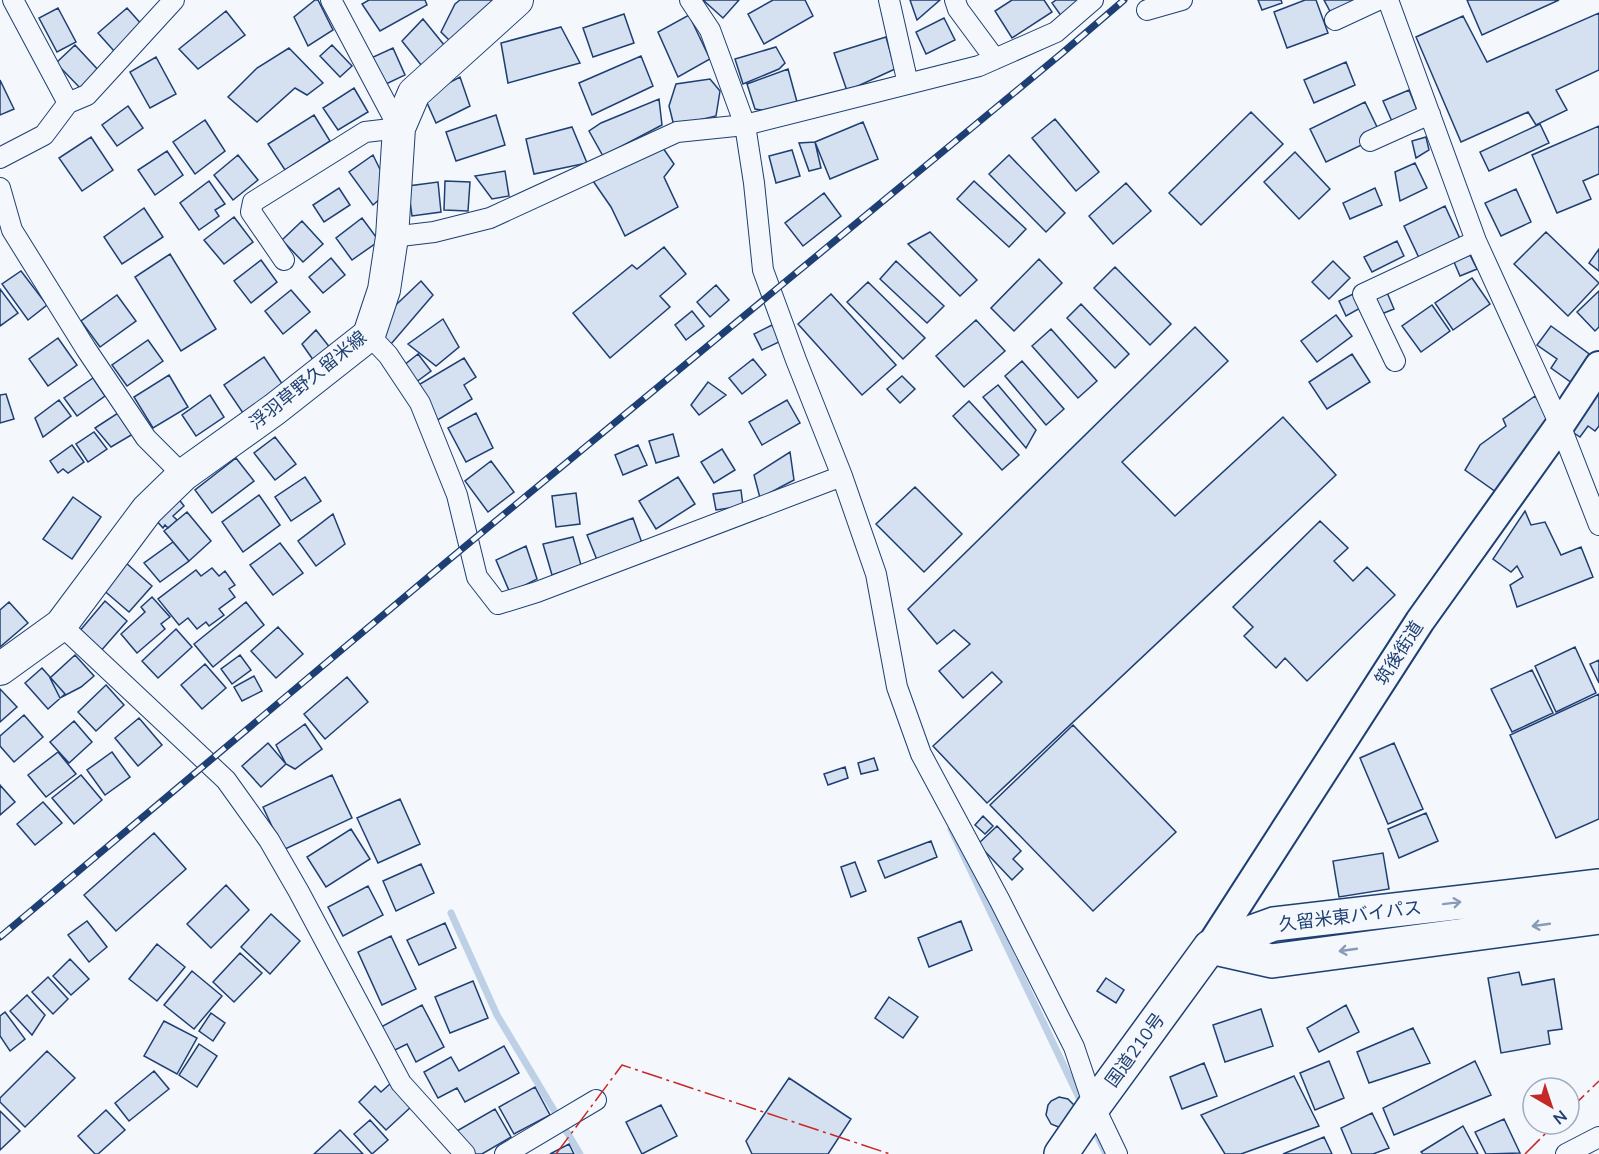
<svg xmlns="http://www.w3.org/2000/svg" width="1599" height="1154" viewBox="0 0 1599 1154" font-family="Mulish,'Noto Sans JP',sans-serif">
<rect width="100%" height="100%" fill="#f4f7fb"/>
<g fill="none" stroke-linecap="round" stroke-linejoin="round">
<!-- stream -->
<path stroke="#bed0e5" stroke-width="7" d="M951,829L1083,1106
M451,913L497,1015L580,1154
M1093,1127L1106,1154"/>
</g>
<!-- building -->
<path fill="#d5e0f0" stroke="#1d3f73" stroke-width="1.5" d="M315,0H318L333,30L308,46L294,17Z
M369,0H425L427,5L380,31L362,4Z
M460,0H498L454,45L441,32L455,4Z
M703,0H739L723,18Z
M773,0H805L813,16L764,44L748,14Z
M910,0H940L917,20Z
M1012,0H1044L1052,12L1012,38L995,11Z
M1056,0H1078L1064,20L1052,3Z
M1258,0H1281L1282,3L1262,10Z
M1305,0H1316L1328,33L1287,48L1274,12Z
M1324,0H1361L1332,15Z
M1467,0H1559L1482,35Z
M58,8L76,42L57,52L39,18Z
M127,8L143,26L114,51L98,33Z
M226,11L245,35L198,69L179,49Z
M1599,13V70L1556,90L1567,110L1536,125L1528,112L1461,142L1416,37L1463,16L1487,62Z
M624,14L634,43L593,57L583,28Z
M689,15L710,59L678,77L658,32Z
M944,18L955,40L926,54L916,32Z
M423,19L449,51L425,70L402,41Z
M561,27L580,63L508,83L501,43Z
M886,37L895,69L847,91L834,53Z
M75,45L101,73L83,91L56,63Z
M332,45L352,66L340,77L320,56Z
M776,47L785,63L779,69L743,84L735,59Z
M289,48L323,83L307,95L295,88L257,122L228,97L257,68Z
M393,48L405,75L384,85L371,58Z
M641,56L653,86L592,115L579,83Z
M156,57L176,94L150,108L130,72Z
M1346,62L1355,85L1314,103L1304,80Z
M788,69L797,102L777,113L755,109L747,84Z
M460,77L470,106L436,123L424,96Z
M710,79L720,91L716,116L674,126L669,106L676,84Z
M0,80L14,109L0,115Z
M354,88L368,112L338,130L323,108Z
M1409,90L1419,115L1394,126L1383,101Z
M659,99L662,125L603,156L589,131L601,123Z
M1365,102L1378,129L1370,141L1326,162L1310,129Z
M128,106L143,128L117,146L102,125Z
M1251,112L1283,144L1201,225L1169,193Z
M314,115L330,141L285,170L268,144Z
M496,115L505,145L456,161L446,132Z
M1055,119L1099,172L1076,191L1032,138Z
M205,120L225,151L195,174L173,142Z
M863,122L878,159L830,179L815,142Z
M1540,124L1549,143L1489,171L1480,152Z
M1599,126V174L1583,181L1591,199L1557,213L1532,155Z
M572,127L587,163L534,174L526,139Z
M91,137L113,170L82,191L59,158Z
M1426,137L1429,150L1416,158L1412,141Z
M815,142L821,168L809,171L799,143Z
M663,148L674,164L664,177L678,207L625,236L611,207L593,181Z
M792,150L800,176L776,183L769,156Z
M167,151L183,175L155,195L138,170Z
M1295,152L1330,189L1299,219L1264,182Z
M238,155L258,180L233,200L214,175Z
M373,155L390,190L373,205L349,172Z
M1009,155L1065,213L1046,232L989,174Z
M1415,163L1427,188L1400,201L1395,172Z
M505,171L509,196L492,199L475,176Z
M209,181L225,204L215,210L219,216L199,230L180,203Z
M445,181L470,182L468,211L444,210Z
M974,181L1026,229L1009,247L957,199Z
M438,182L441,212L412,216L408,186Z
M1126,183L1151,211L1113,244L1089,216Z
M339,188L350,205L324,222L313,205Z
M1375,188L1382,205L1350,219L1343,203Z
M1516,189L1531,222L1501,236L1485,203Z
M824,193L841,216L803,246L785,223Z
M1445,206L1461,241L1420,260L1404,226Z
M144,208L163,237L122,264L104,237Z
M234,217L253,242L224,264L204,240Z
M362,218L379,241L352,260L336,238Z
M302,221L323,244L303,262L282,240Z
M930,232L977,280L960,296L908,244Z
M1546,232L1599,283L1568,316L1514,264Z
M1397,241L1404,256L1372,272L1364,257Z
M664,247L686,274L660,296L670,307L610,358L573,313L632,265L637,269Z
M1599,249V271L1589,263Z
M170,254L216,329L181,351L135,277Z
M1470,255L1477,269L1460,276L1454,262Z
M331,258L345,275L323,293L309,277Z
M1039,259L1062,283L1014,331L991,308Z
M261,260L277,282L251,303L234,281Z
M896,261L944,306L927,323L880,279Z
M1333,261L1350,278L1329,299L1312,282Z
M1115,267L1171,324L1150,345L1094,288Z
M21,271L47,305L28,320L2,284Z
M1472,278L1490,304L1453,330L1435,303Z
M421,281L433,295L391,344L380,336L378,322Z
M868,282L925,338L903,359L847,302Z
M716,285L729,300L710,317L697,302Z
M0,289L18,313L0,326Z
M291,290L310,312L283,334L265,311Z
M1386,290L1394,309L1379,315L1371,297Z
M1599,291V327L1595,331L1577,312Z
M1357,292L1364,306L1346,316L1339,301Z
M831,294L896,365L862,395L798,324Z
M117,295L136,321L100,347L81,321Z
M1081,304L1129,354L1115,368L1067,318Z
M1432,305L1450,331L1421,352L1402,326Z
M692,311L704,326L686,340L675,325Z
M1336,315L1352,336L1317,362L1301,341Z
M443,319L459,347L436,366L408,344Z
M976,320L1005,351L964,387L936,356Z
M772,325L781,341L762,350L754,334Z
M1551,326L1592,356L1572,383L1551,368L1557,359L1537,345Z
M1195,327L1228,361L1122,462L1175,516L1283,417L1336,475L987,803L933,746L1002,682L992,672L963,698L939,671L970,644L954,630L937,644L908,609Z
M1051,329L1097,381L1078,398L1032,346Z
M316,330L335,354L316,364L302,344Z
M58,338L77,365L48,386L29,359Z
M148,340L163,361L127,386L112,365Z
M418,354L431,371L415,383L403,366Z
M1352,354L1370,382L1327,409L1309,382Z
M264,357L283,385L243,413L224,385Z
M464,358L476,377L464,385L472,399L436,421L415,387Z
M753,359L766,375L742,394L729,378Z
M1022,361L1064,409L1046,425L1005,376Z
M169,375L188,407L153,428L134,397Z
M902,376L915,389L900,403L887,389Z
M93,378L105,396L77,416L64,398Z
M708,382L726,395L699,415L691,405Z
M998,385L1036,430L1026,448L983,397Z
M1599,386V426L1595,431L1588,426L1580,437L1568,429Z
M6,394L14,419L0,423V395Z
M210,395L224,417L196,436L182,415Z
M1535,396L1550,417L1496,492L1465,470L1480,445L1506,426L1503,419Z
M59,400L71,416L43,437L35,418Z
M787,400L800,423L762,445L749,422Z
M969,401L1019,455L1002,470L953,416Z
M118,413L133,434L111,447L95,428Z
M476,413L493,448L466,462L448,428Z
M94,432L107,449L88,462L76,444Z
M673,434L679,456L656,463L649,441Z
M275,437L296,464L275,480L254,453Z
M72,445L84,462L68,473L63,469L58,473L50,461Z
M638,445L647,465L623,475L615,455Z
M722,449L735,470L714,483L701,462Z
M790,452L794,480L760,498L754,475Z
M236,458L254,481L212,513L195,490Z
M491,461L514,492L488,512L465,481Z
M305,477L321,501L291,521L275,497Z
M678,477L695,504L656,529L639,501Z
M915,487L962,534L924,572L876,524Z
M741,490L743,506L716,510L713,494Z
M576,493L580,524L556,527L552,496Z
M259,495L280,525L243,552L222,522Z
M73,497L101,517L72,559L43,539Z
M178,498L184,506L173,516L177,520L168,528L165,525L163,528L155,519Z
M1525,511L1531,525L1545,522L1561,555L1581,547L1593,577L1517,607L1510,585L1523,577L1517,566L1511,572L1493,559Z
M187,512L211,541L189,561L164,531Z
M333,514L345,544L316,566L298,541Z
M633,518L642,543L597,560L587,535Z
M1320,521L1348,548L1334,561L1353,581L1367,567L1395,595L1307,681L1285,658L1276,668L1244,636L1253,627L1233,607Z
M573,537L581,565L552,575L543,544Z
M173,542L189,561L160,582L144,563Z
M280,543L303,573L273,595L250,565Z
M526,546L537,579L510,593L496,560Z
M125,562L152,586L129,612L101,588Z
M212,568L219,576L225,571L235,585L229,589L235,597L219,609L224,615L209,626L206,622L197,629L188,618L179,625L158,599L196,570L201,576Z
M152,597L170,617L161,624L165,629L137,653L121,634L145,612L141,607Z
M105,601L127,621L100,652L78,633Z
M9,602L28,623L0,647V610Z
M246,602L264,625L213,667L194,644Z
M278,627L303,654L276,678L251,651Z
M176,629L192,647L158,678L142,661Z
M1575,647L1596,693L1556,712L1535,666Z
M75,655L94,676L81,687L60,698L50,678Z
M75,655L94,676L81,687L60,698L50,678Z
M240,655L251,670L232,684L221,669Z
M1599,660V683L1590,664Z
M205,664L226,688L202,709L181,685Z
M42,668L65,694L48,709L25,683Z
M1532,670L1553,713L1512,732L1491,689Z
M254,676L262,691L242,701L234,687Z
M347,677L368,702L325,739L304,714Z
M106,685L124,705L96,731L78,712Z
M0,689L17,707L0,722Z
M1599,694V819L1556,838L1510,735Z
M24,715L43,737L14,762L0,746V736Z
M139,718L162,745L138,766L115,738Z
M74,721L92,742L69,763L50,742Z
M305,724L322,749L295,769L286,764L276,745Z
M1073,725L1176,832L1093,911L990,805Z
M268,743L286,764L261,787L242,766Z
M1394,743L1423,809L1388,824L1360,758Z
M58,752L76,774L46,797L28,775Z
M112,752L130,777L105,795L87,770Z
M874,758L878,770L861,774L858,763Z
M845,767L848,778L828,785L824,774Z
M81,775L102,800L74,824L52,798Z
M332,775L352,818L283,850L263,807Z
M0,785L15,802L0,815Z
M400,799L420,844L378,863L357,818Z
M43,802L62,823L35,845L17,824Z
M1426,813L1438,841L1399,858L1388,829Z
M983,816L993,826L985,834L975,825Z
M997,826L1021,851L1013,859L1023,869L1012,880L978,844Z
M351,829L370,859L326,887L307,857Z
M154,833L186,869L116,931L84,895Z
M931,841L937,857L885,878L878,861Z
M1383,853L1389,889L1339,897L1333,861Z
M855,862L866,891L851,897L841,867Z
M421,864L434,893L396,911L383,881Z
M226,885L249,910L211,948L187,924Z
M368,886L383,915L343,936L328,907Z
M271,914L300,941L270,974L241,947Z
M87,921L107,947L89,962L68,935Z
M961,921L972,950L929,967L918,938Z
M445,923L456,948L419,965L407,940Z
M391,936L416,989L382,1005L358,952Z
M157,944L185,967L157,1001L129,979Z
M240,953L262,973L234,1002L213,982Z
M70,959L89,979L71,995L53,976Z
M192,971L222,996L194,1029L164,1005Z
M1519,972L1522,985L1554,979L1562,1029L1548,1031L1550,1044L1501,1053L1488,978Z
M48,977L68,999L53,1014L32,992Z
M1106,978L1124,990L1116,1003L1097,991Z
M473,981L488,1018L450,1033L435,997Z
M27,995L45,1015L32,1035L10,1011Z
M889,997L918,1017L903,1038L875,1018Z
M422,1005L444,1047L416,1062L407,1044L393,1051L381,1027Z
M1346,1005L1359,1032L1319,1052L1307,1028Z
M1261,1009L1273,1046L1225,1062L1213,1025Z
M5,1012L25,1039L10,1051L0,1036V1016Z
M211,1013L225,1023L213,1041L199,1031Z
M164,1021L197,1038L177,1074L144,1056Z
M1413,1028L1430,1063L1369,1083L1357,1052Z
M199,1044L217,1056L197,1087L179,1075Z
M504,1046L519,1073L465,1102L457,1088L438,1098L424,1072L451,1057L459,1071Z
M47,1051L75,1078L25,1127L0,1102V1098Z
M1329,1061L1344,1098L1315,1110L1300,1073Z
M1475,1061L1491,1095L1394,1135L1383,1108Z
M1204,1063L1217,1096L1182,1109L1170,1077Z
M154,1071L169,1089L129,1121L115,1103Z
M1294,1076L1319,1126L1241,1154H1225L1201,1115Z
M789,1078L851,1119L828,1154H752L746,1141Z
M391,1083L412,1106L386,1130L359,1102L375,1086L381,1092Z
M535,1087L550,1115L514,1134L499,1107Z
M1059,1097L1068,1099L1075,1106L1061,1128L1051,1124L1046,1115L1048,1105L1051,1101Z
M661,1105L677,1136L642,1154L626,1122Z
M495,1109L511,1137L482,1154H467L455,1132Z
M106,1110L125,1130L98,1154H95L78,1136Z
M0,1111L20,1131L0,1150Z
M1372,1113L1389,1148L1373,1154H1352L1341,1128Z
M1504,1119L1520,1153L1486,1154L1475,1132Z
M370,1120L388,1140L372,1154L354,1134Z
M1463,1126L1478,1154H1423L1421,1152Z
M340,1130L363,1154H314Z
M1324,1137L1332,1154H1283Z
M569,1144L574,1154H550Z"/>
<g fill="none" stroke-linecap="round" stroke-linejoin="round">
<!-- street casing -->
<g stroke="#1d3f73" stroke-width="22">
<path id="street" d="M13,0L68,103
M690,0L710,30L745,125L754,183L763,270L796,360L842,476L876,574L897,687L921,754L1000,901L1074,1047L1094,1106L1117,1154
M889,0L908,84
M955,0L958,9L995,59
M1388,0L1476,241L1560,425L1599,525
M1147,10L1182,0
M1335,20L1378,0
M1370,141L1430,114
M0,158L44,135L68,103L87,95L174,0
M0,188L12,230L86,349L146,438L183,475
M392,237L434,232L490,218L677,132L745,125L979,66L1056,32L1093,0
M284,260L251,212L253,202L365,132L399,128L331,0
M369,335L388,355L420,403L457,495L477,577L498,604L537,592L842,476
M1395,361L1363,294L1476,241
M61,625L226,780L269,840L299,892L401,1083L465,1154
M505,1154L596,1100
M1566,1154L1599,1137"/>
</g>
<!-- secondary casing -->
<g stroke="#1d3f73" stroke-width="32">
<path id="secondary" d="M1210,947L1420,621L1560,425L1599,366"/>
</g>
<!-- primary casing -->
<g stroke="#1d3f73" stroke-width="34">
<path id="primary" d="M0,669L61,625L147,510L183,475L275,409L369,335L384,290L392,237L399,128L414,93L517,0"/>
</g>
<!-- highway casing -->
<g stroke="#1d3f73" stroke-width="36">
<path id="highway" d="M1210,947L1274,924L1599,886
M1210,947L1272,961L1599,917
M1061,1154L1094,1106L1210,947"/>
</g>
<!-- street -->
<use href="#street" stroke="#f4f7fb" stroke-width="20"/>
<!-- secondary -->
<use href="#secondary" stroke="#f4f7fb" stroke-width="28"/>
<!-- primary -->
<use href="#primary" stroke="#f4f7fb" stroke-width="32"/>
<!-- highway -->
<use href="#highway" stroke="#f4f7fb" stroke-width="33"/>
<!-- rail casing -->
<g stroke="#1d3f73" stroke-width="7">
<path id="rail" d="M0,937L445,563L1061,54L1124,0"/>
</g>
<!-- rail -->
<use href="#rail" stroke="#f4f7fb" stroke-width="4.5" stroke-dasharray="14" stroke-linecap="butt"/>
<!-- power -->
<path stroke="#c62828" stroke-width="1.5" stroke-dasharray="21 4.5 3 4.5" stroke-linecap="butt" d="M1569,1110L1599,1081
M556,1154L622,1065L890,1154
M1525,1154L1555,1124"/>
</g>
<!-- one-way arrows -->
<defs><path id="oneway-shaft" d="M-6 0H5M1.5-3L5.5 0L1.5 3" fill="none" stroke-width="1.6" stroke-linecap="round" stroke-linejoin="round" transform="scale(1.5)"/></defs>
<g stroke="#889bb7">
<use href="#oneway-shaft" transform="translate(1452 903) rotate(-7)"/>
<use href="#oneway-shaft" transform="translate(1541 925) rotate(172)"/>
<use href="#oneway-shaft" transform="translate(1348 950) rotate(172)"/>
</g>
<g text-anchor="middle" stroke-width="4.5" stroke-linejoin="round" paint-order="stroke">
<!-- street labels -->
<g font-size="18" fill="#1d3f73" stroke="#f4f7fb">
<text transform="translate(308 380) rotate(-39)" y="6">浮羽草野久留米線</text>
<text transform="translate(1399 653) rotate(-57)" y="6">筑後街道</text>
<text transform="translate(1350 916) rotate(-7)" y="6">久留米東バイパス</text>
<text transform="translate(1135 1050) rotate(-54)" y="6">国道210号</text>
</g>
</g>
<!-- north arrow -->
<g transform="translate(1551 1106) rotate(141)"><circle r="28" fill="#f4f7fb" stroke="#9eadc5" stroke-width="1.5"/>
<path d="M0-4.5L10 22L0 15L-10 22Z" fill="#c62828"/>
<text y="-9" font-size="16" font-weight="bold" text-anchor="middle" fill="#1d3f73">N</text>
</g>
</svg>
